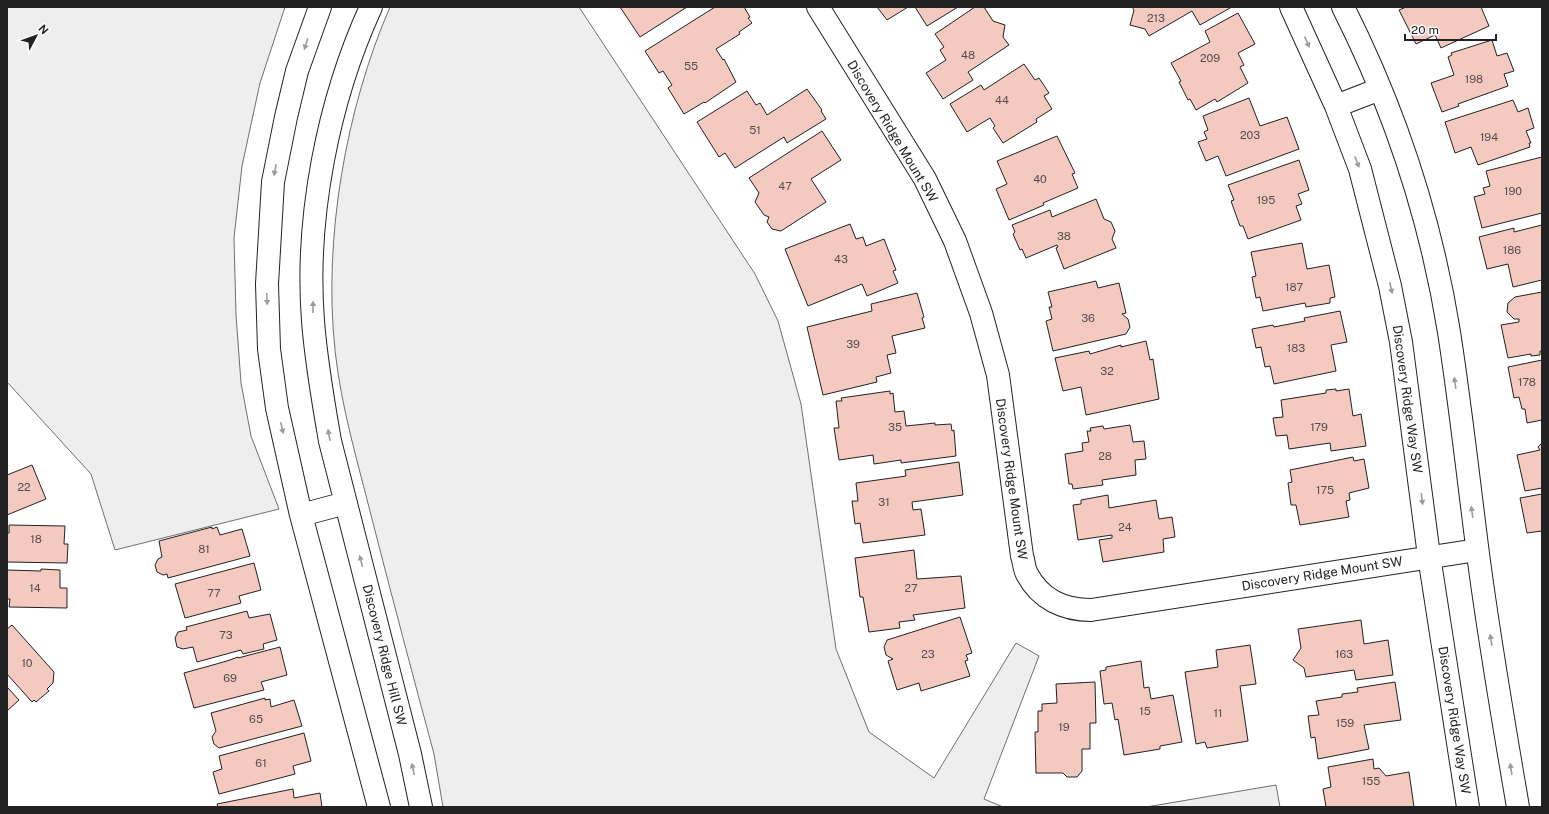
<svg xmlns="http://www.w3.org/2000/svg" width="1549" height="814" viewBox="0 0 1549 814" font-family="'Public Sans',sans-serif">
<rect width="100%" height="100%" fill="#fff"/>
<!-- green -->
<path fill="#eee" stroke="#6f6f6f" d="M7,7H285L260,83L242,166L234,238L236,315L241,383L251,436L279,509L115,550L91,474L7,382Z
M390,7H579L755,274L778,321L801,404L836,649L869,732L934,778L1016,643L1039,656L984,799L1003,807H443L434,754C413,676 392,597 372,519C358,463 341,407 335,350C323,239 346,108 390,7Z
M1276,785L1280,807H1146Z"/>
<!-- building -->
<path fill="#f3c9c0" stroke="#222" d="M620,7H687L640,37Z
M715,7H744L750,17L748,18L752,23L739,32L740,34L716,49L723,60L724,59L736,82L705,103L704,102L684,114L668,88L672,85L663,71L659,73L645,51Z
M877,7H908L887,20Z
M915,7H958L927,26Z
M975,7H984L993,21L1005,25L1003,37L1009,45L968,72L973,80L943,99L926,73L946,60L940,50L944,47L935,34Z
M1132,7H1229L1230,8L1200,25L1192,11L1149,36L1145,29L1130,25L1134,10Z
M1406,7H1481L1489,26L1441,48L1435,35L1416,44L1399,10Z
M1238,13L1255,44L1238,53L1244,65L1240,67L1248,83L1217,102L1215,99L1196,110L1190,99L1188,100L1179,82L1181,81L1171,63L1210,42L1205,31Z
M1492,40L1497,56L1507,53L1514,71L1504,74L1508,86L1458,104L1459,106L1442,112L1431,83L1454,75L1448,57L1452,55L1451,53Z
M1024,64L1035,80L1039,78L1049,93L1044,96L1052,109L1036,119L1037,122L1003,143L993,128L995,126L990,118L967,132L950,104L981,85L984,90Z
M807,89L822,110L821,111L826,119L787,143L784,137L735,168L725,153L719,157L697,122L747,91L756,105L760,103L767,115Z
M1249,98L1260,126L1287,117L1299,149L1226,176L1218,156L1206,161L1198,142L1207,139L1204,132L1208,130L1203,116Z
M1513,100L1518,112L1528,108L1534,128L1526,131L1531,143H1529L1530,147L1478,165L1471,147L1455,153L1445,122Z
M822,131L841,160L811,179L826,202L781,231L772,229L767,222L769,217L764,215L755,202L759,193L749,178Z
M1057,136L1075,173L1072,174L1078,188L1043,203L1044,205L1009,220L996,189L1007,184L997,161Z
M1542,157V213L1482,228L1474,197L1485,194L1483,188L1490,186L1486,171Z
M1299,160L1309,190L1298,194L1302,204L1296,206L1301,220L1248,239L1243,226H1240L1231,201L1234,200L1228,185Z
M1096,199L1104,219L1111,222L1115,231L1112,239L1116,248L1064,269L1056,248L1058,247L1057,245L1026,258L1022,249L1020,250L1013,234L1015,232L1012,225L1050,210L1052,217Z
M850,224L856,239L863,237L866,246L884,239L896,270L893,271L898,283L867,296L862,284L808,306L785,249Z
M1542,225V280L1513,287L1508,264L1487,269L1479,237L1514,228V232Z
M1302,243L1307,269L1329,265L1335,297L1330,298V303L1306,307L1305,303L1263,311L1260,297L1256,298L1252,277L1256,276L1251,252Z
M1096,281L1098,288L1119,283L1126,313L1122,314L1128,319L1130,327L1126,334L1053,351L1046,321L1052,319L1049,307H1052L1048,292Z
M1542,292V351H1540V355L1531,356V354L1508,358L1501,325L1519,322V319H1514L1507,312L1508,303L1515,297Z
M917,293L924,317L922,318L925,328L892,336L896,353L887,355L891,373L876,377L877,382L823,395L807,327L872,311L871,304Z
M1340,311L1347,342L1331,345L1336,371L1274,384L1270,366L1265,367L1261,347L1256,348L1252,329L1273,325L1274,327L1305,321L1304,318Z
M1146,341L1150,360L1153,359L1159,399L1086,415L1081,387L1063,391L1055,358L1089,351L1090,354L1121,345V347Z
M1542,360V420L1527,423L1525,409H1522L1519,397L1514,398L1508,367Z
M1336,389V391L1349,389L1353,416L1361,414L1366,446L1331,451L1330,443L1289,449L1287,435L1276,436L1273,418L1283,417L1281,400L1326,393V390Z
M890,391V394L893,393L895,412L904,411L906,426L935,423V425L951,424L952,431L954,430L956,456L901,463V460L874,464L873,455L839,460L834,428H839L836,401H842L841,398Z
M1130,425L1133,442L1144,441L1146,459L1135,460L1136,475L1102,480L1103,485L1073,489L1072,484H1069L1065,454L1083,451L1082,443L1089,442L1087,431H1091L1090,428L1103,426L1104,429Z
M1542,443V488L1525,491L1517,455L1540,450L1538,447Z
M1353,457L1354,461L1364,459L1369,488L1349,493L1350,500L1346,501L1349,517L1300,525L1296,505H1291L1288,483L1292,482L1290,470Z
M959,462L963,495L912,502L913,510L921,509L925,535L863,543L860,523L855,524L852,501H858L856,483L906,476L905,470Z
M32,465L46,499L7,515V475Z
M1542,494V531L1527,533L1520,498Z
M1108,495L1109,508L1156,500L1159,519L1172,517L1175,537L1163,539L1164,552L1103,562L1099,540L1112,538V535L1078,540L1073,505L1081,504V500Z
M9,525L65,526L64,544H68L67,563L7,562V533H9Z
M212,527V529L217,527L220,535L242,529L250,556L168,578L167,574L163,575L157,572L155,565L158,559L162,557L159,541Z
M914,550L917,579L961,576L965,608L913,615L915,620L899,622L900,628L869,632L863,597H860L855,558Z
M254,563L261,590L239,596L241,603L185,618L175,584Z
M41,569L60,570V588H67V608L9,607L10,599H7V570L41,571Z
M247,611L249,618L270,614L277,640L263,644L264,649L243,654L241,650L197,662L193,647L183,649L177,647L175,638L178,632L187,630L186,627Z
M960,617L972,653L966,655L968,660L965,661L970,676L921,691L919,683L897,690L888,661L893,659L886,655L884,647L887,640Z
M1361,620L1364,644L1388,640L1393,675L1356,680L1354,670L1306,677L1304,668L1293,660L1301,648L1298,629Z
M12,625L54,672L53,683L47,689L49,691L36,702L34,700L32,702L7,674V629Z
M1250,645L1256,684L1240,686L1248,741L1207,748L1205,742L1196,744L1185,672L1218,667L1216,650Z
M280,647L287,675L261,682L264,690L194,708L184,673L227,661L238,657V658Z
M1141,661L1144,688L1149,687L1151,699L1173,695L1182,742L1160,746V749L1124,755L1118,719L1115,720L1112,703L1104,704L1100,671L1106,670V667Z
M1095,682L1096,723H1090V749H1082V771L1077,777H1067L1063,773H1036L1035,732H1038V711H1042V704L1057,703L1056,684Z
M1395,682L1401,720L1364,725L1369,749L1318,759L1315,737L1311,738L1308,716L1319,715L1316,701L1342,697V694L1358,692L1357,688Z
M7,687L19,700L7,711Z
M265,698V700L270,699L271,707L294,700L302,726L219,748L214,744L212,737L216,731L211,713Z
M304,733L311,761L293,766L295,774L219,794L213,772L222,769L219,756Z
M1373,759L1374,769L1379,768L1386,776L1409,772L1414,807H1326L1323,789L1331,787L1328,767Z
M293,789L294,798L320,793L322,807H218L217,804Z"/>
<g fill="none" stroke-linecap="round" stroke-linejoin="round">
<!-- minor casing -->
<g stroke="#222" stroke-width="24">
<path id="minor" d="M320,7L297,71L286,117L273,182L267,284L269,349L277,408L301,515L379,807
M371,7C328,101 305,218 313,321C316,361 323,401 330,441L410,754L421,807
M818,7L925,179L955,241L981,313L998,375L1022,556C1024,561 1024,569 1027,574C1040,599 1064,610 1091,610L1477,550
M1291,7L1336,106L1360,169L1390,286L1401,342L1429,556L1468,807
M1343,7C1394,108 1431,220 1449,332C1460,403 1468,475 1477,546C1488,633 1503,720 1518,807
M1336,106L1380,89
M301,515L346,503"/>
</g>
<!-- minor -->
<use href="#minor" stroke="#fff" stroke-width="22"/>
</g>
<!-- one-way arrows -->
<defs><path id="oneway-solid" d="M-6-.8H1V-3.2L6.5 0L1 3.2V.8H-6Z"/></defs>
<g fill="#9c9c9c">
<use href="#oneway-solid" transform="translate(1307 42) rotate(66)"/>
<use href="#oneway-solid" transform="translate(306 44) rotate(108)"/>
<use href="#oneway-solid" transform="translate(1357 162) rotate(69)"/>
<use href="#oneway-solid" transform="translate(275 170) rotate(101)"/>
<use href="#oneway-solid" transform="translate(1391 288) rotate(78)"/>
<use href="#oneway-solid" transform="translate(267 299) rotate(88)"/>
<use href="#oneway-solid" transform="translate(313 307) rotate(-90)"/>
<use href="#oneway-solid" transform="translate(1455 383) rotate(-98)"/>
<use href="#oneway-solid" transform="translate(282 428) rotate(77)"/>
<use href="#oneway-solid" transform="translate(329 435) rotate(-100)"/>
<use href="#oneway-solid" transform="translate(1422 499) rotate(83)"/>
<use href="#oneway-solid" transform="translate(1472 512) rotate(-98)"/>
<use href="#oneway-solid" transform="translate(361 561) rotate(-104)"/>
<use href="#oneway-solid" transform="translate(1491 640) rotate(-99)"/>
<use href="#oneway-solid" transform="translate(413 769) rotate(-102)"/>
<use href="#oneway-solid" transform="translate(1511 769) rotate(-99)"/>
</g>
<g text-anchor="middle" stroke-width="3" stroke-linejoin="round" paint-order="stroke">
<!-- number labels -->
<g font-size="11" fill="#564c4a">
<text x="1156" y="22">213</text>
<text x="968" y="59">48</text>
<text x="1210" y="62">209</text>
<text x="691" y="70">55</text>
<text x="1474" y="83">198</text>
<text x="1002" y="104">44</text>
<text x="755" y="134">51</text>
<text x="1250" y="139">203</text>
<text x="1489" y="141">194</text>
<text x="1040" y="183">40</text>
<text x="785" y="190">47</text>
<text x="1513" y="195">190</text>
<text x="1266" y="204">195</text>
<text x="1064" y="240">38</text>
<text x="1512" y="254">186</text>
<text x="841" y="263">43</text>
<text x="1294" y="291">187</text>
<text x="1088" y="322">36</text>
<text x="853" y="348">39</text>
<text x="1296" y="352">183</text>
<text x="1107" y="375">32</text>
<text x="1527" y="386">178</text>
<text x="895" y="431">35</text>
<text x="1319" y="431">179</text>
<text x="1105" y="460">28</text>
<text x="24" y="491">22</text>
<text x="1325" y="494">175</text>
<text x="884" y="506">31</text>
<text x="1125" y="531">24</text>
<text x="36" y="543">18</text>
<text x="204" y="553">81</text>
<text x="35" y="592">14</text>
<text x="911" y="592">27</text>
<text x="214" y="597">77</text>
<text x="226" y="639">73</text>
<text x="928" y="658">23</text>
<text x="1344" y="658">163</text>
<text x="27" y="667">10</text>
<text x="230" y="682">69</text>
<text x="1145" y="715">15</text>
<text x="1218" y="717">11</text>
<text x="256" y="723">65</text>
<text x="1345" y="727">159</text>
<text x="1064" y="731">19</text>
<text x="261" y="767">61</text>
<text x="1371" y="785">155</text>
</g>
<!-- street labels -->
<g font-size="13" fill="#222" stroke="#fff">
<text transform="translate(893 131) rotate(59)" y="5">Discovery Ridge Mount SW</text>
<text transform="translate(1408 399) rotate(82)" y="5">Discovery Ridge Way SW</text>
<text transform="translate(1012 479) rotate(82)" y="5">Discovery Ridge Mount SW</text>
<text transform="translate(1322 573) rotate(-9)" y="5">Discovery Ridge Mount SW</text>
<text transform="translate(385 655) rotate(76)" y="5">Discovery Ridge Hill SW</text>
<text transform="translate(1455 720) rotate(81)" y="5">Discovery Ridge Way SW</text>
</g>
</g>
<!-- border -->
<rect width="1549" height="814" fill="none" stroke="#222222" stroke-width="16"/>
<!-- north arrow -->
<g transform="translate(36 36) rotate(49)" stroke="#ffffff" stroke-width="3" paint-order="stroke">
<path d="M0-3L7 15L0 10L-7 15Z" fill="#222222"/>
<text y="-6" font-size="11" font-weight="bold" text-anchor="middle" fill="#222222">N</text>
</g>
<!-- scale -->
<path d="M1405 34v6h91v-6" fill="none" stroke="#222222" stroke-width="2"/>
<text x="1411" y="34" font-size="12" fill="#222222" stroke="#ffffff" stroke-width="3" paint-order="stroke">20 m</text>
</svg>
